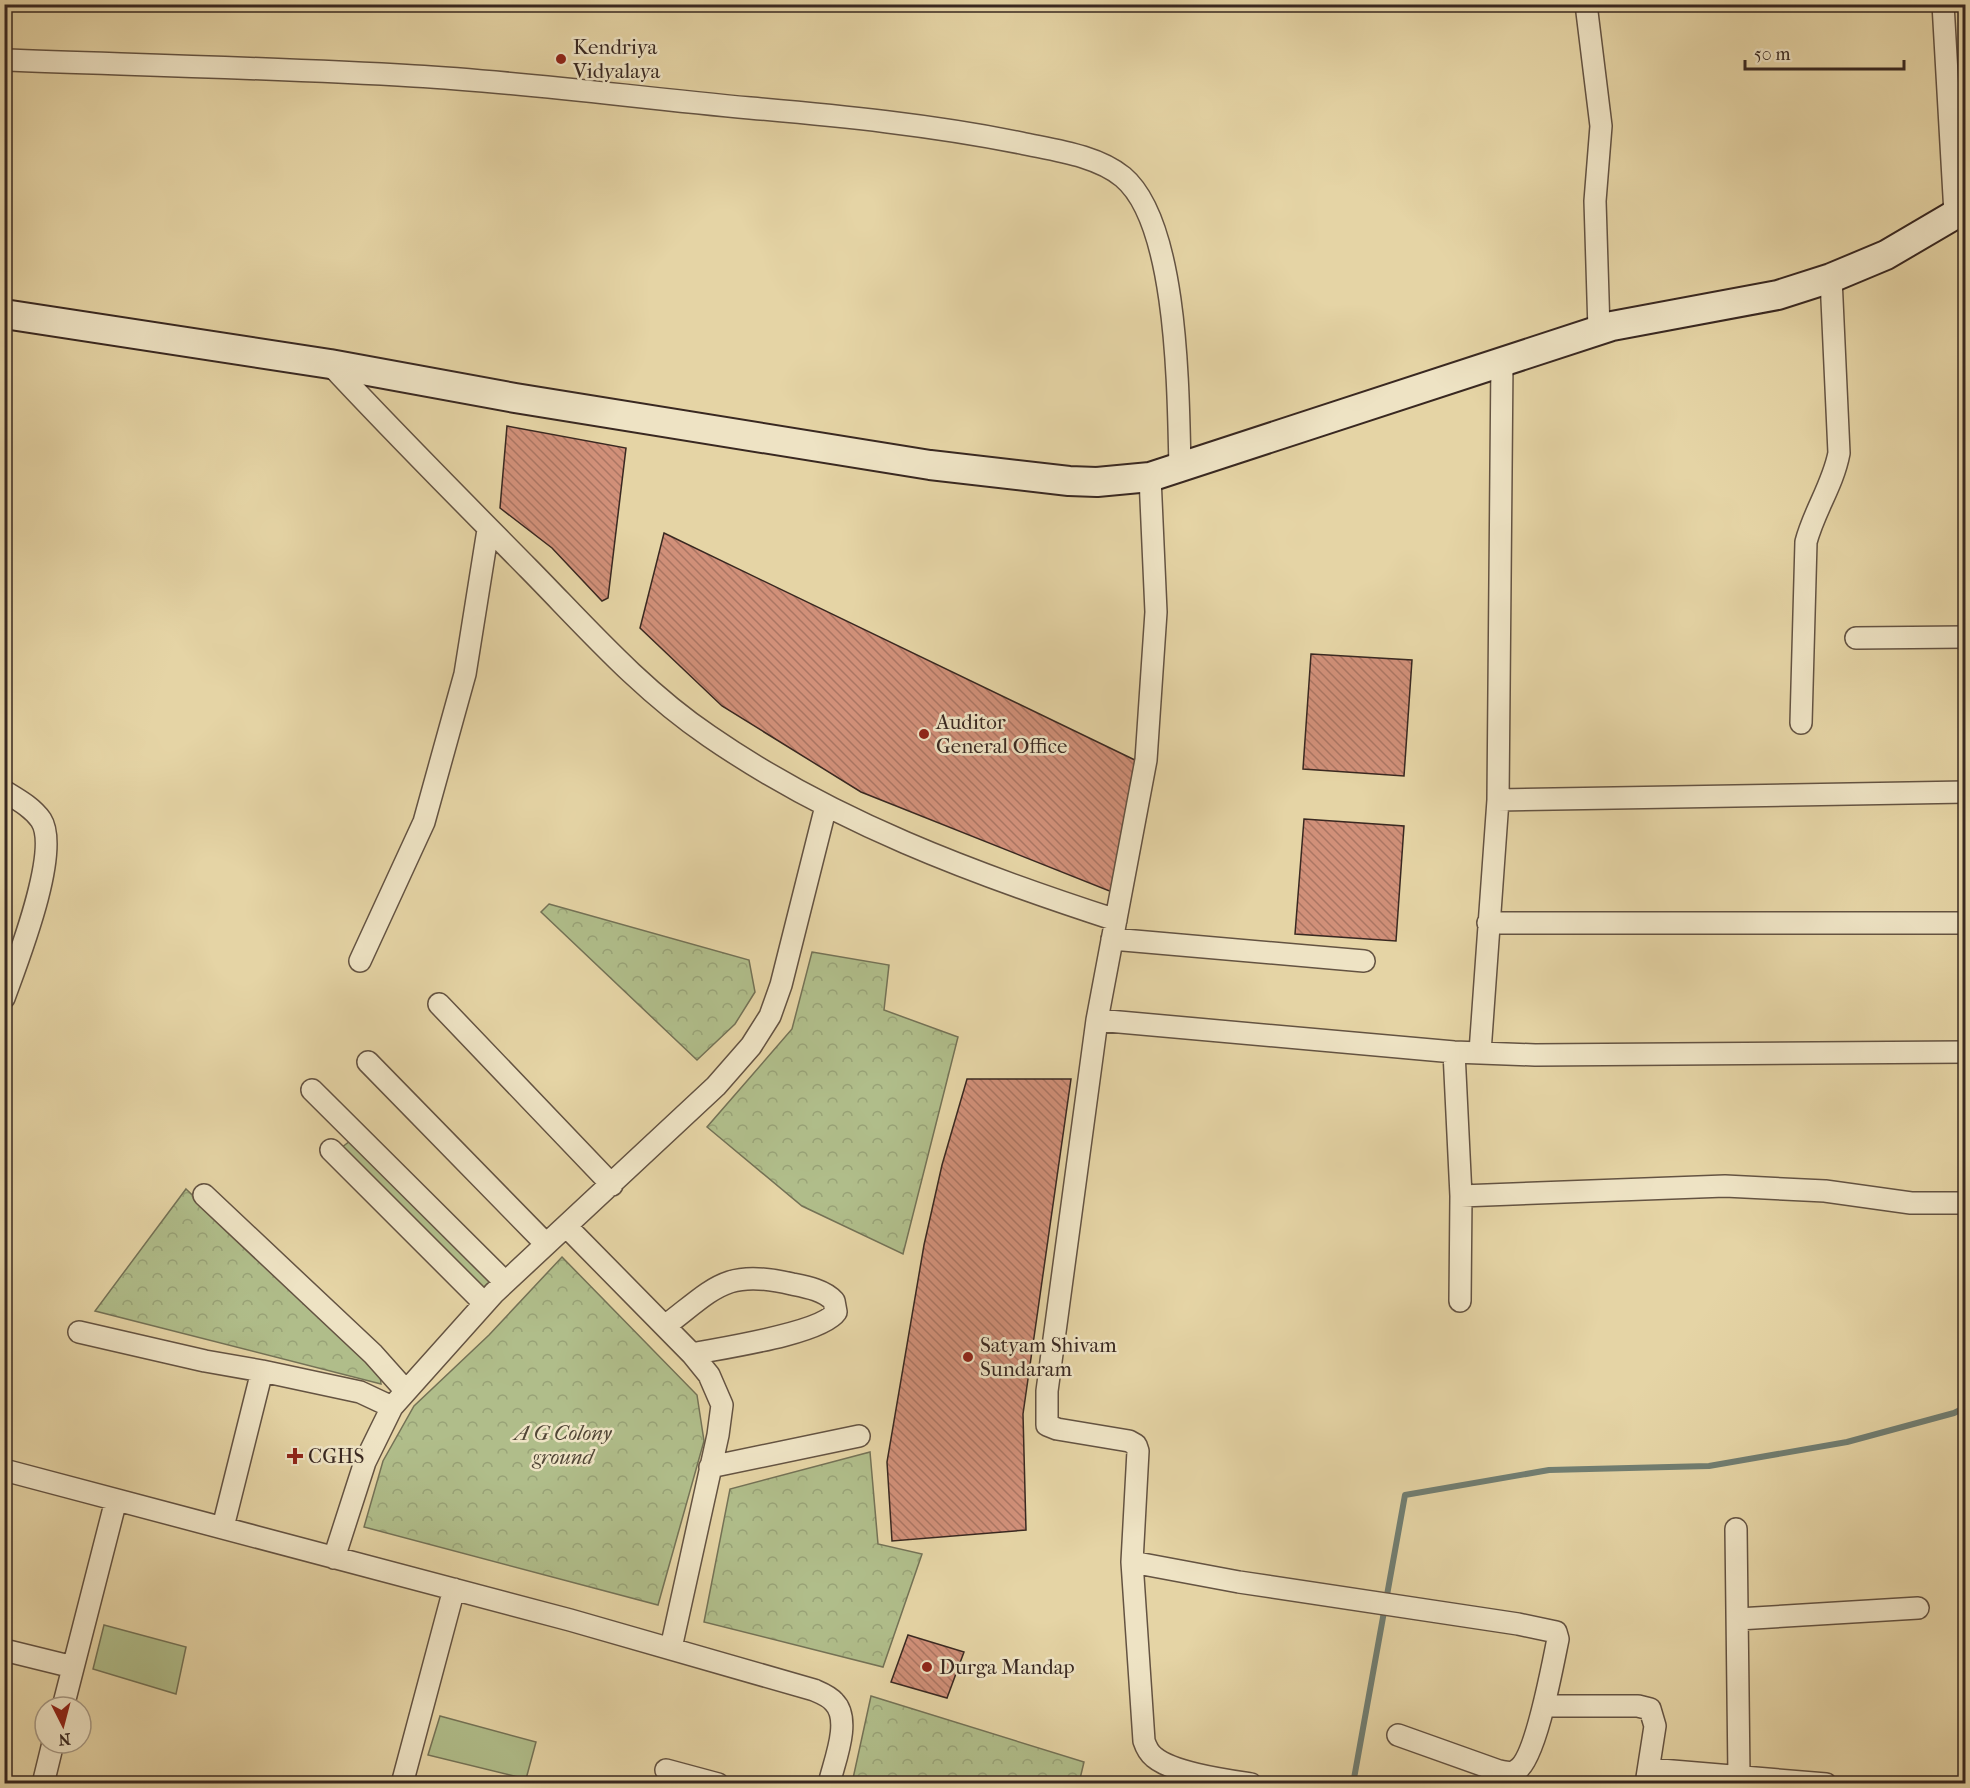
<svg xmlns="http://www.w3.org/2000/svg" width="1970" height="1788" viewBox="0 0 1970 1788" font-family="'IM FELL French Canon',serif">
<defs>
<pattern id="park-crowns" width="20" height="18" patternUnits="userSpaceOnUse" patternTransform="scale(1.5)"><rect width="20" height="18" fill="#b0bd8a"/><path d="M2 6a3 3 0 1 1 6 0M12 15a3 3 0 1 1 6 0" fill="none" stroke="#98a277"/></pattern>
<pattern id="building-back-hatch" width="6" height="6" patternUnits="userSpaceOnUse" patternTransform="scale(1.5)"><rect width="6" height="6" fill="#d19079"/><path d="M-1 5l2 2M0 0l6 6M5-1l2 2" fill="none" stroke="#ab7663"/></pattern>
</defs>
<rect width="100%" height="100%" fill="#e5d4a5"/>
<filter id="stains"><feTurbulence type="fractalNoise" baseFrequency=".00333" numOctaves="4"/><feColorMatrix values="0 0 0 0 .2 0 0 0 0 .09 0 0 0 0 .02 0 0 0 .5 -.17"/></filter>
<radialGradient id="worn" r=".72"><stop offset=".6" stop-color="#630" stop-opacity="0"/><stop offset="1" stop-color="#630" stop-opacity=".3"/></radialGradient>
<!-- grass -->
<path fill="#b0bd8a" stroke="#747256" stroke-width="1.5" d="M350,1141L490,1281L483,1288L341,1148Z
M104,1625L186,1647L176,1694L93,1669Z
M440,1716L536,1742L526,1779L428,1755Z"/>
<!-- park -->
<path fill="url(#park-crowns)" stroke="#747256" stroke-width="1.5" d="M549,904L749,960L755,992L735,1024L697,1060L541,912Z
M812,952L889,965L884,1010L958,1037L903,1254L802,1206L707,1127L792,1029Z
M186,1189L380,1373L381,1384L95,1311Z
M562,1257L697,1395L704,1441L658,1605L364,1527L383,1461L414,1406L489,1335Z
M870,1452L878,1544L922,1554L883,1667L704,1622L730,1489Z
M871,1696L1084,1762L1079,1783H852Z"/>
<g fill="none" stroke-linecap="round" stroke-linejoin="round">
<!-- stream -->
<path stroke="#717e72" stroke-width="6" d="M1353,1784L1405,1495L1549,1470L1709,1466L1847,1442L1954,1413L1966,1407"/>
</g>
<!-- building -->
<path fill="url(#building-back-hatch)" stroke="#392821" stroke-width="1.5" d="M507,426L626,448L608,598L602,601L552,548L500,508Z
M664,533L1139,762L1112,892L861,792L722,706L640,628Z
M1311,654L1412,660L1404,776L1303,769Z
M1304,819L1404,826L1396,941L1295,934Z
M967,1079H1071L1023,1414L1026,1530L892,1541L887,1462L924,1245L942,1165Z
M908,1635L964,1652L947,1698L891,1682Z"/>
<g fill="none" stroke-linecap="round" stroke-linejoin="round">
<!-- street casing -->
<g stroke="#645342" stroke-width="24">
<path id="street" d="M1586,4L1601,126L1595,201L1599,330
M1943,4L1955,214
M4,60C141,65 278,68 414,76C526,82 638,98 750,108C841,116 932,125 1021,143C1053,150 1096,155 1123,177C1179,224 1178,397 1180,467
M330,364C395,434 462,501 529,569C586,627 641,690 709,736C832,821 974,874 1116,920
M1150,477L1156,612L1146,760L1097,1020L1047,1391V1425L1057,1429L1129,1441L1136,1445L1138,1451L1132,1562L1144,1741C1146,1747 1149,1753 1154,1757C1173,1773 1225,1780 1251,1784
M1856,638L1966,637
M1801,723L1806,542C1814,511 1833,485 1839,453L1831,278
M4,791C17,799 32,807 41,820C61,851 17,962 4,998
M1498,800L1966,792
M1488,923H1966
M1112,939L1364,961
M360,961L424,822L465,674L488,530
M439,1004L612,1185
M1097,1020L1454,1052L1535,1055L1966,1052
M1454,1052L1461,1196L1460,1301
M1480,1052L1498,800L1502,360
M368,1062L546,1244
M312,1090L505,1282
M331,1150L484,1303
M204,1195L373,1354L406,1391
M1461,1196L1725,1186L1825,1191L1911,1203H1966
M566,1226L692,1354L709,1375L722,1405L718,1435L671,1648
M665,1326C715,1288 726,1268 792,1284C807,1287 824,1290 834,1301L836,1312C821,1334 721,1348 692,1354
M79,1332L205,1361L262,1371L223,1527
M262,1371L360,1392L392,1407
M710,1467L859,1436
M4,1470L570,1620L814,1690C821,1693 829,1696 834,1702C852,1720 834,1762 829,1784
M1736,1529L1739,1776
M334,1558L365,1462L392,1407L494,1293L716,1086L751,1046L770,1016L781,985L826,806
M1132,1562L1239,1582L1518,1624L1556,1632L1558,1639C1553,1663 1536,1758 1517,1770C1512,1774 1506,1772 1499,1771L1398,1735
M1738,1619L1918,1608
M4,1650L73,1667
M1544,1706H1638L1650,1709L1655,1726L1646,1784
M63,1707L116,1500
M1649,1769L1826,1784
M666,1770L718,1784
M43,1784L53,1743
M402,1784L454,1589"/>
</g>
<!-- secondary casing -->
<g stroke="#392821" stroke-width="32">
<path id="secondary" d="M4,314L330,364L515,398L930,465L1069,481L1097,482L1150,477L1612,326L1778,295L1831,278L1886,255L1966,208"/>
</g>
<!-- street -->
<use href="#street" stroke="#eee3c4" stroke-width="21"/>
<!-- secondary -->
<use href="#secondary" stroke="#eee3c4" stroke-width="28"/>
</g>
<!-- markers -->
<g fill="#8f2418" stroke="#eee3c4" stroke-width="2">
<circle cx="561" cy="59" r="6"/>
<circle cx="924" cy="734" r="6"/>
<circle cx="968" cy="1357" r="6"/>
<path d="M292 1447h6v6h6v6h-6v6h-6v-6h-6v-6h6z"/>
<circle cx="927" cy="1667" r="6"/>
</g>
<g text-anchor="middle" stroke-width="5" stroke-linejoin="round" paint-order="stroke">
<!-- poi labels -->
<g font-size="21" fill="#392821" stroke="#eee3c4" text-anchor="start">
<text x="573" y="54">Kendriya<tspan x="573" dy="24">Vidyalaya</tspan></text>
<text x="936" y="729">Auditor<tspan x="936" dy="24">General Office</tspan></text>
<text x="980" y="1352">Satyam Shivam<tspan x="980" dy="24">Sundaram</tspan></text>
<text x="308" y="1463">CGHS</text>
<text x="939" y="1674">Durga Mandap</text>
</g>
<!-- park labels -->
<g font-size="21" font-style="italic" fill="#514636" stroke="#eee3c4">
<text x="563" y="1440">A G Colony<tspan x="563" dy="24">ground</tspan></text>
</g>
</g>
<!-- margin -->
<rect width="1970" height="1788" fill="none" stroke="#e5d4a5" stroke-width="24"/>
<rect x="6" y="6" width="1958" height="1776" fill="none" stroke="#392821" stroke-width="3"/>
<rect x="12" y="12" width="1946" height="1764" fill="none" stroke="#392821" stroke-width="1.5"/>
<!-- north arrow -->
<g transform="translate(63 1725) rotate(174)"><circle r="28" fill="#eee3c4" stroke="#a69883" stroke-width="1.5"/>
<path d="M0-4.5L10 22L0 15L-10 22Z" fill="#8f2418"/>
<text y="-9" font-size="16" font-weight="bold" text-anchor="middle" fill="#392821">N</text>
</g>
<!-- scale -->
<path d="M1745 60v9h159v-9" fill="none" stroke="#392821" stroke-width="3"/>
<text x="1754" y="60" font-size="18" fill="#392821" stroke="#eee3c4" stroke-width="4.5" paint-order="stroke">50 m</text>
<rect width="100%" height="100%" filter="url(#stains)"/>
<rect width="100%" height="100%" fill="url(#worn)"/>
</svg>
